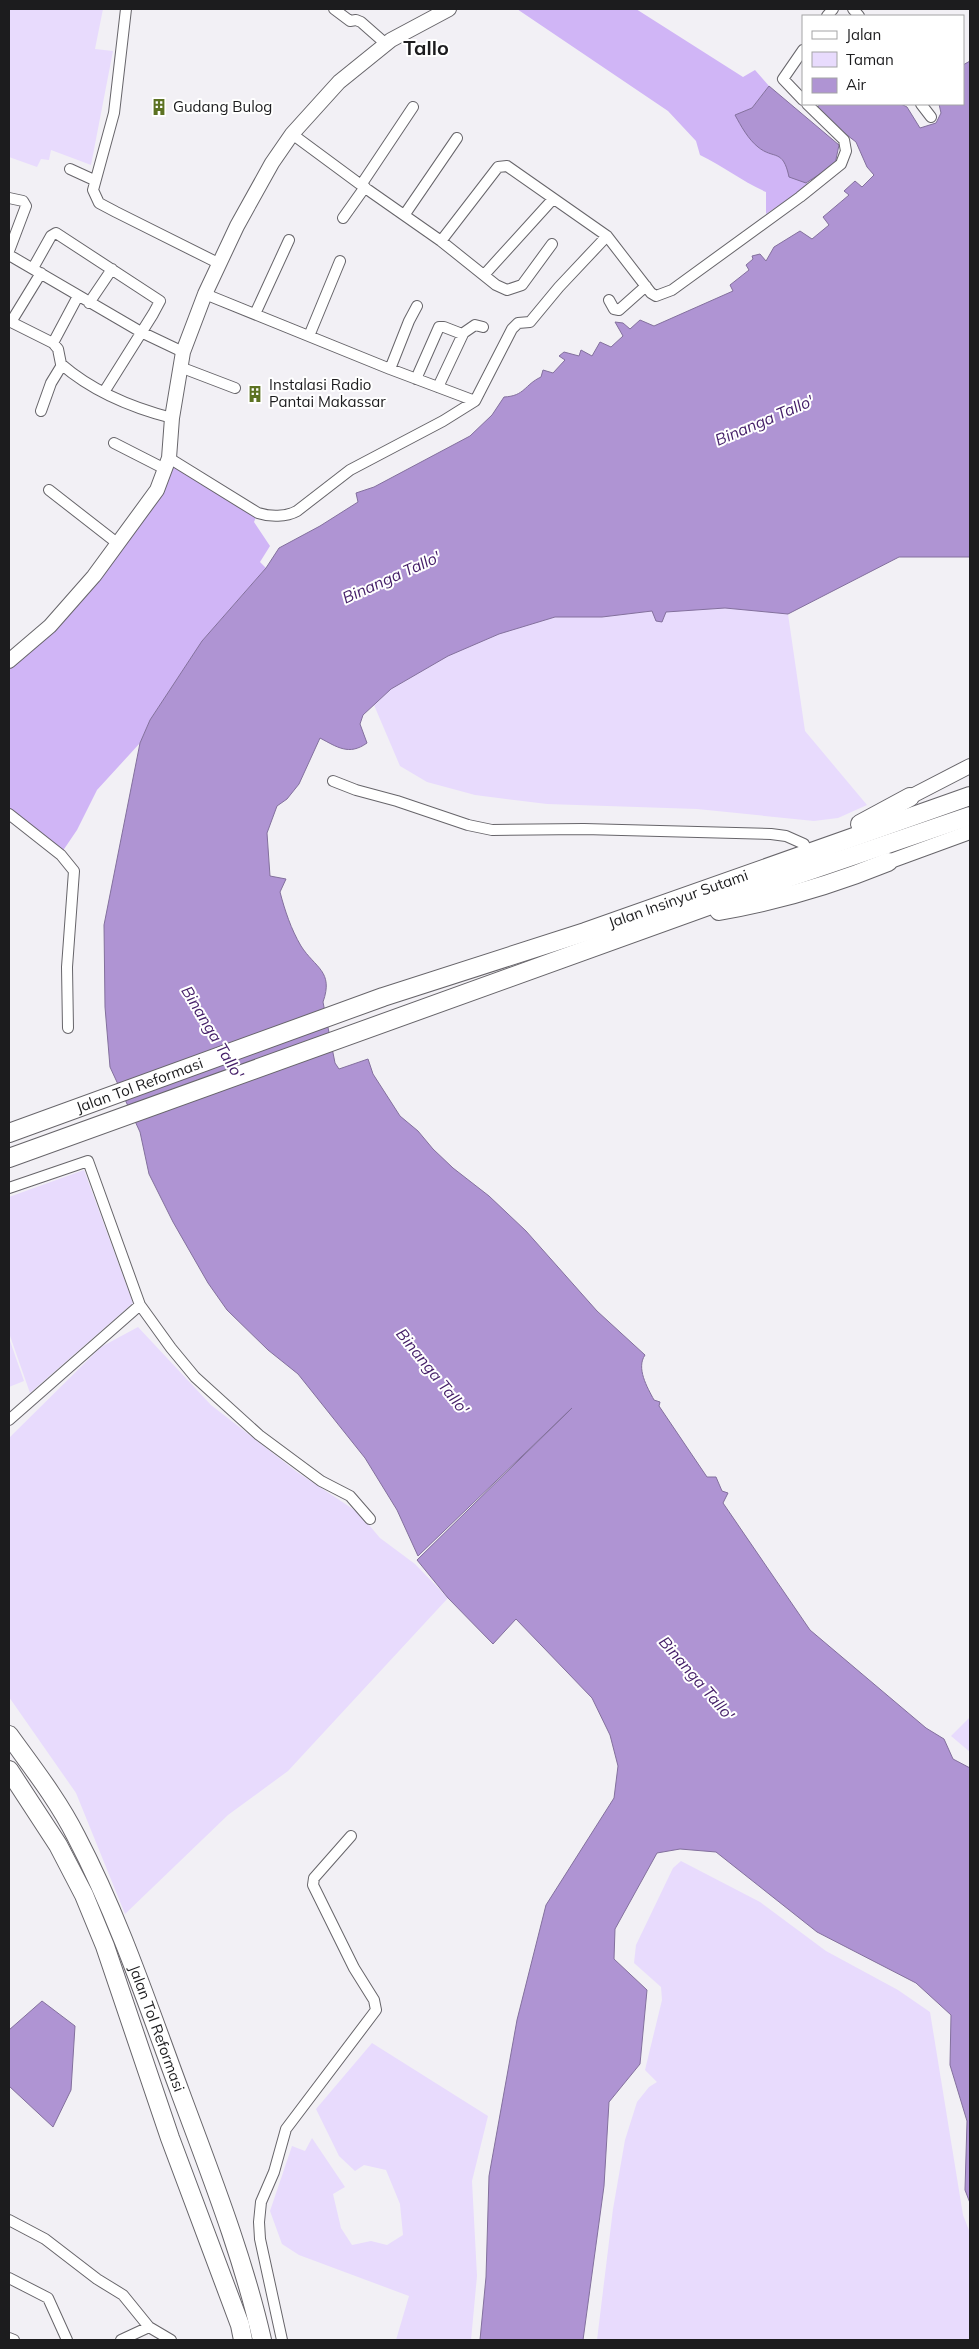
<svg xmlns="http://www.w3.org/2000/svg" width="979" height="2349" viewBox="0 0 979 2349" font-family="Mulish,sans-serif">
<rect width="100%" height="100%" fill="#f2f0f5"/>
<!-- green -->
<path fill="#e8dbfd" d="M9,9H103L95,49L113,51L91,165L51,150L49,160L41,159L37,167L9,157Z
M725,608L788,614L805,731L867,805L838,818L814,821L697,809L547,804L475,795L427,782L400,766L374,705L391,689L448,656L499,634L555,617H602L652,611Z
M84,1170L133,1303L30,1393L9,1333V1197Z
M138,1327L211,1405L297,1472L359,1513L380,1538L415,1564L448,1598L288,1771L228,1815L125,1914L76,1793L9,1697V1438L101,1347Z
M9,1338L24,1381L9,1387Z
M970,1717V1752L951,1736Z
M681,1861L760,1902L826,1951L898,1990L930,2012L963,2215L970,2233V2340H597L613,2209L625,2140L637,2102L649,2087L657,2082L645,2070L662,2000L661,1987L634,1963L636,1945L673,1868Z
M372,2043L488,2116L472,2181L477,2276L471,2340H396L409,2296L299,2255L282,2244L270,2211L292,2146L305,2151L312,2138L345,2187L333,2194L341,2228L352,2245L371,2241L387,2245L403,2235L400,2204L386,2170L364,2165L355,2171L339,2156L316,2109Z"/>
<!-- forest -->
<path fill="#d0b5f6" d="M517,9H636L743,77L755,70L769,86L752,108L736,115L759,148L779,155L787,166L809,185L766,214V192C743,182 723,166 700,155L696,141L668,111Z
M173,464L256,517L254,522L270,546L260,562L266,568L202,641L150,720L140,743L97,790L77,830L58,858L9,821V669C32,650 57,630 76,607C114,563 143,514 173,464Z"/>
<!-- water -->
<path fill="#af94d3" stroke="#83709d" d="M970,61V557H899L788,614L725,608L666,612L662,622L656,621L652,611L602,617H555L499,634L448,656L391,689L363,715L360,724L367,743C349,756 337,747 320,738L299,784L287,799L277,806L267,833L270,876L286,879L280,892C285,911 291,929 301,946C315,968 334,971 323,1002L335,1063L339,1069L368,1059L373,1074L400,1116L418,1131L433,1149L453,1168L489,1196L526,1231L597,1311L645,1355C636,1368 647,1387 654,1400L660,1402L659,1406L707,1477H716L722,1491L728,1493L723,1503L810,1630L926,1728L944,1739L953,1759L970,1768V2203L965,2190L967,2121L950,2065L951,2015L916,1983L817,1932L716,1852L680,1849L657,1853L615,1929L614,1959L647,1990L640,2064L609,2102L604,2186L583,2340H480L486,2277L489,2176L517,2020L546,1905L614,1798L618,1766L610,1735L592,1698L516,1619L493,1644L448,1598L417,1560L572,1408L418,1556L397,1510L365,1458L298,1374L268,1350L227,1310L208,1283L173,1222L149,1174L140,1132L110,1067L105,1007L104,925L140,743L150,720L202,641L266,568L279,548L320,526L358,502L356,493L374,487L470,436L492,415L504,397C525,396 524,385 541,377L543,370L553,373L565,360L559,356L564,352L579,356L581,350L592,356L600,342L611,347L623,336L615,322L623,323L630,329L640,320L654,326L733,291L730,285L749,270L746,265L753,259L752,256L760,254L766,261L774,247L800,231L812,239L829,225L823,217L849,195L844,191L855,181L862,187L874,175L867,167L856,142L834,125L817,108L820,104H901L907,107L920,128L936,123L941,113L939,104H963V65Z
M769,86L839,145L835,164L806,183L789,177C783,148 774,160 758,147C748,139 741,126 735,115L752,108Z
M42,2001L75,2026L71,2090L53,2127L9,2086V2030Z"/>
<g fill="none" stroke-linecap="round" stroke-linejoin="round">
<!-- street casing -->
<g stroke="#67656a" stroke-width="12">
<path id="street" d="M126,9L114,113L93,190L99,203L116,212L220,264
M334,9L350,21L356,20L361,22L386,44
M853,9L859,16
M827,16L833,9
M803,50L783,79L803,100
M921,104L931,117
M292,134L361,185L413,107
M70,169L94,180
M361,185L441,241L498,167L507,166L607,236L651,293L656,296L672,290L800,197L841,164L846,151L844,140L807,104
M9,198L23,201L26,206L9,251
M405,214L457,138
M343,218L365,187
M441,241L496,285L507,290L522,285L552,244
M9,255L141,332L183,352
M33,268L51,236L56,233L160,301L153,314L104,392
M484,275L553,199
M205,294L390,369L475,401L512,329L518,323L530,322L559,287L607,236
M609,300L614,309L619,310L646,286
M89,303L112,269
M255,314L289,240
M9,321L53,343L58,349L61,364C92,391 133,408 172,418
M11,322L41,273
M309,336L340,261
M53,343L78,296
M180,367L235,388
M390,369L409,321L417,306
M416,379L439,327H444L462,334L475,325L483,327
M438,387L463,334
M41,411L51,383L62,365
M114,443L165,469
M169,458L258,513C270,517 286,517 297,511L350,470L443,421L475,401
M49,490L117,543
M333,781L356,790L397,801L468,825L492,830L584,829L771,834L786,836L804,844L807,852
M9,814L61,855L74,871L67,967L68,1028
M9,1188L88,1161L140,1305L171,1348L195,1377L259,1435L321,1481L350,1496L370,1519
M9,1420L140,1305
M9,2220L45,2239L97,2279L123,2295L149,2327L171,2340
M9,2278L48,2298L67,2340
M9,2338L14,2340
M121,2340L149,2327
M282,2340L260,2239L259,2222L261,2202L274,2172L286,2129L376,2010L374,2000L354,1968L313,1885L314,1878L351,1836"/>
</g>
<!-- secondary casing -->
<g stroke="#67656a" stroke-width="16">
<path id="secondary" d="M9,661L50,626L94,576L157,490L169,458L172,418L183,352L205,294L237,226L272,163L292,134L339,82L391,40L449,9
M910,797L970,766
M888,862L970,832"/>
</g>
<!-- highway casing -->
<g stroke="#67656a" stroke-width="20">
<g id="highway">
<path d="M860,824L910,797"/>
<path d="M719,911C777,901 834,884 888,862"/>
<path id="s1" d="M9,1133L383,997L585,932L970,796"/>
<path d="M9,1158L744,893L970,816"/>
<path id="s2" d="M9,1735C32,1767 58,1800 76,1836C119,1918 148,2006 180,2092C210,2173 243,2256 262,2340"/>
<path d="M9,1770L58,1845L84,1895L105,1946L170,2138L240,2325L243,2340"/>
</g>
</g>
<!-- street -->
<use href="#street" stroke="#fff" stroke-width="10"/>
<!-- secondary -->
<use href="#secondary" stroke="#fff" stroke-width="14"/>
<!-- highway -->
<use href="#highway" stroke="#fff" stroke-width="18"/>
</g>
<!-- icons -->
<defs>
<g id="building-bare" transform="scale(1.35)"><path d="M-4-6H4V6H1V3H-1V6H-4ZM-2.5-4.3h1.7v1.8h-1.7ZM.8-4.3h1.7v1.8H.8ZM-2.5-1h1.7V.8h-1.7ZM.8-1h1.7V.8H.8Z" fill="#5c7222" stroke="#fff" stroke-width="2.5" paint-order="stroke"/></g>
</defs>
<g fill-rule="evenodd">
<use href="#building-bare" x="159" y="107"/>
<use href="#building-bare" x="255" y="394"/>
</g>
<g text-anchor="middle" stroke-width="4" stroke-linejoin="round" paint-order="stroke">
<!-- poi labels -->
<g font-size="15" fill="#1c1c1e" stroke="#fff" text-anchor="start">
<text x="173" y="112">Gudang Bulog</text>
<text x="269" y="390">Instalasi Radio<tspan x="269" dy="17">Pantai Makassar</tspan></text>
</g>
<!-- street labels -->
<g font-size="15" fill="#1c1c1e" stroke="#fff">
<text dy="5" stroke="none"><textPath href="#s1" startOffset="709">Jalan Insinyur Sutami</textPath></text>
<text dy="5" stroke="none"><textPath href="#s1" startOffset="139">Jalan Tol Reformasi</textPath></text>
<text dy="5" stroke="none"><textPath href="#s2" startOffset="330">Jalan Tol Reformasi</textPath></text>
</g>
<!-- water labels -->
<g font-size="16" font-style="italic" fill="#431d67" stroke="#fff">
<text transform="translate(764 420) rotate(-23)" y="6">Binanga Tallo'</text>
<text transform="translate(391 577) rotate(-24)" y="6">Binanga Tallo'</text>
<text transform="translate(213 1032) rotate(59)" y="6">Binanga Tallo'</text>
<text transform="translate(433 1371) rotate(51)" y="6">Binanga Tallo'</text>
<text transform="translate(697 1678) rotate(49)" y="6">Binanga Tallo'</text>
</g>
<!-- district labels -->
<g font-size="20" font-weight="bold" fill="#1c1c1e" stroke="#fff">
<text x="426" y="55">Tallo</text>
</g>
</g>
<!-- border -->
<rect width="979" height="2349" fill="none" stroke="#1c1c1e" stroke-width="20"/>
<!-- legend -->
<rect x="802" y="15" width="162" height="90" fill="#ffffff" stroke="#a4a4a5"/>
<rect x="812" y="31" width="25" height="8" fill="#ffffff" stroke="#a4a4a5"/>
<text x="846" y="40" font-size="15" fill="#1c1c1e">Jalan</text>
<rect x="812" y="52" width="25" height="15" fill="#e8dbfd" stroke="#a4a4a5"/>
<text x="846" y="65" font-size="15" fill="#1c1c1e">Taman</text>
<rect x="812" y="78" width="25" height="15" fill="#af94d3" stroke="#a4a4a5"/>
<text x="846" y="90" font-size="15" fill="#1c1c1e">Air</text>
</svg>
